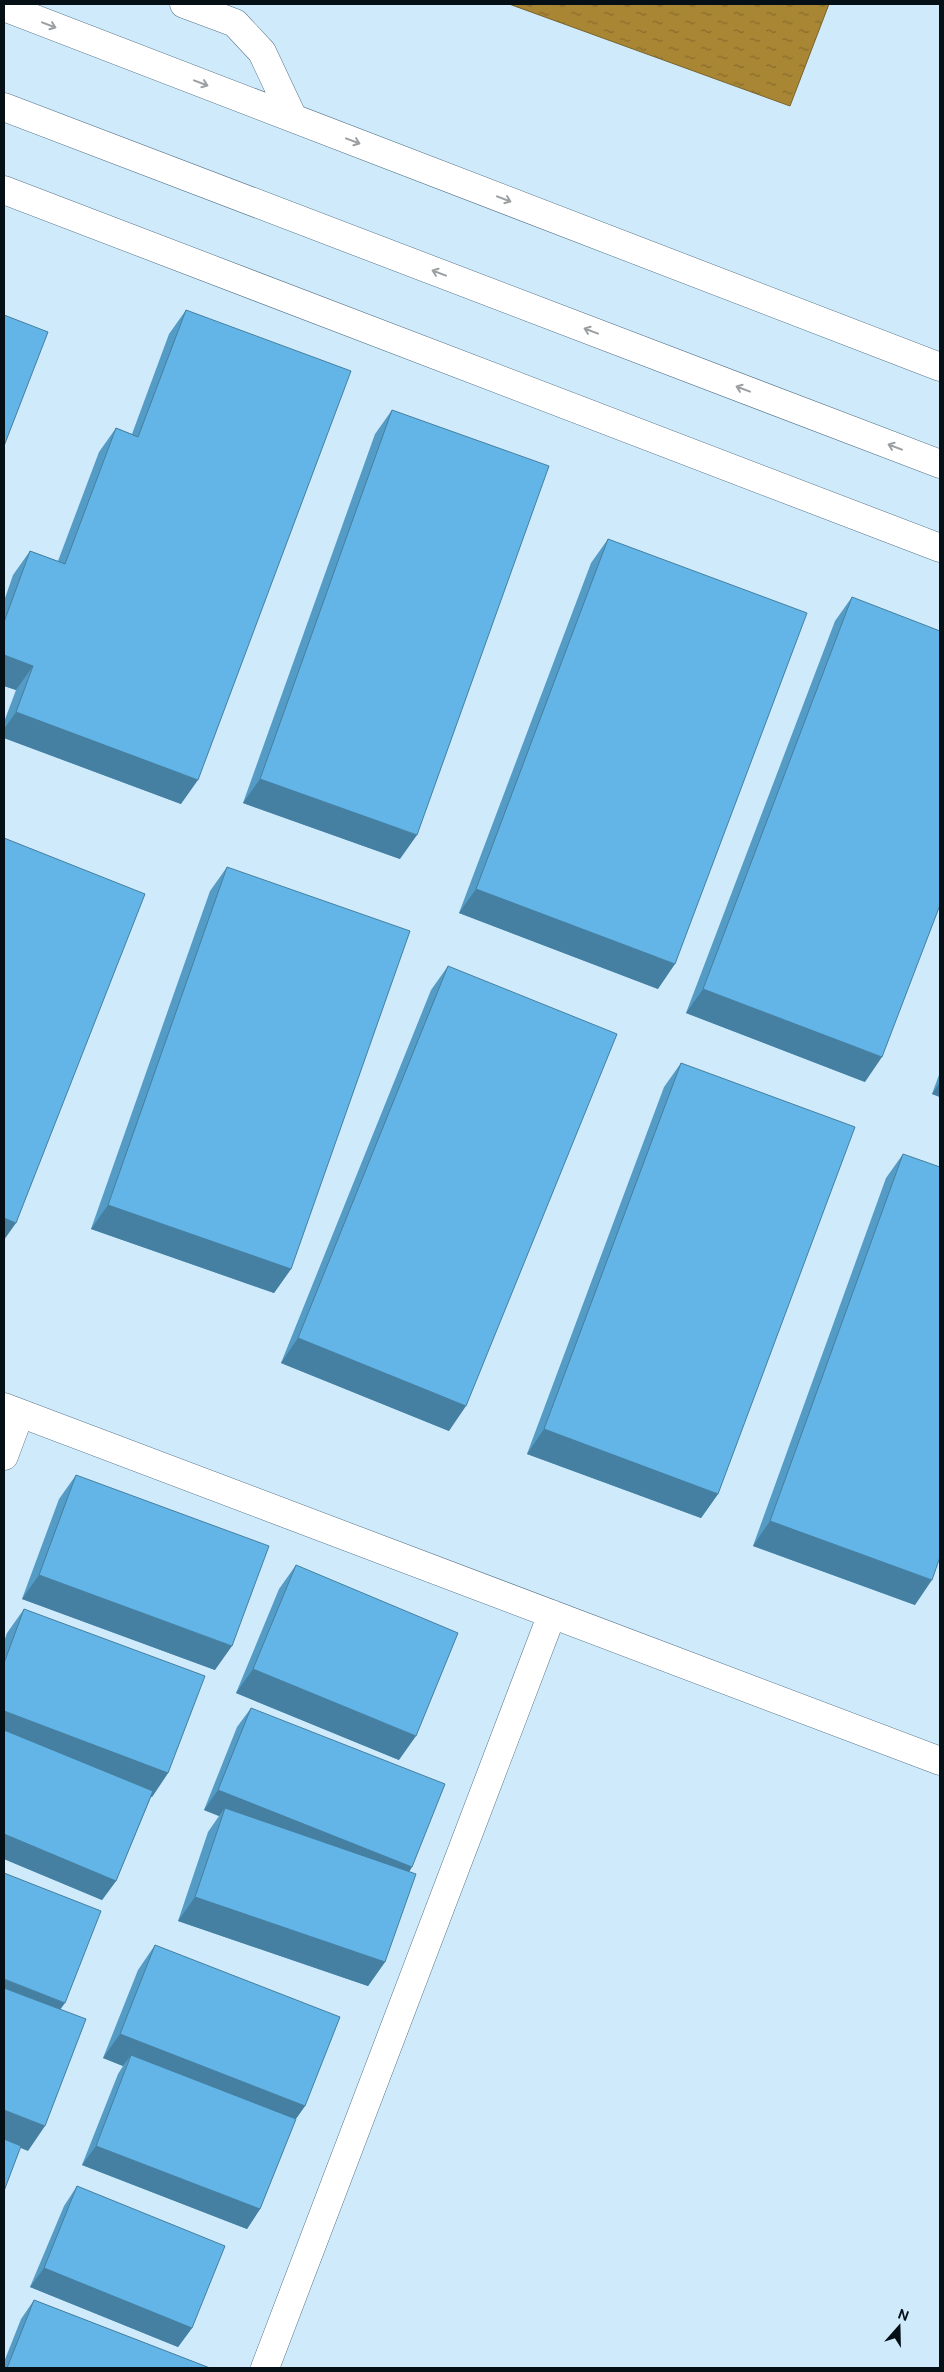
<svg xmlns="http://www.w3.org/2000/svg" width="944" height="2372" viewBox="0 0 944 2372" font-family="'DM Sans',sans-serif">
<defs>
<pattern id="water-ripples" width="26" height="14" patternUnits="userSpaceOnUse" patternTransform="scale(1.25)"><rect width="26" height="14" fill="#a98634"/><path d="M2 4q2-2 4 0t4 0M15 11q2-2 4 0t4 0" fill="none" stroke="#876c2b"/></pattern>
</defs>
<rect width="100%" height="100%" fill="#cfeafb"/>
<!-- water -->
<path fill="url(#water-ripples)" stroke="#78622b" d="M509,4H829L790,106Z"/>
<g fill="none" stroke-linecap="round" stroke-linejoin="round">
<!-- minor casing -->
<g stroke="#58768a" stroke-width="29">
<path id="minor" d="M184,4L235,23L262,52L293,118
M4,7L940,367
M4,107L940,464
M4,190L940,548
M4,1407L940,1761
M4,1456L20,1413
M265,2368L552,1614"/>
</g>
<!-- minor -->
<use href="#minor" stroke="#fff" stroke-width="28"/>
</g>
<!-- wall -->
<path fill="#549cc6" d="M186,310L181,804L4,738V722L16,690L4,686V601L13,575L30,551L58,561L99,452L116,428L132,434L169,334Z
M392,410L400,859L243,803L375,434Z
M608,539L658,989L459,913L591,563Z
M852,597L865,1082L686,1013L835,621Z
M227,867L291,1269L274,1293L91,1229L210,891Z
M448,966L449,1431L281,1363L431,990Z
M681,1063L718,1494L701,1518L527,1454L664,1087Z
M940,1072V1097L932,1094Z
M903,1154L915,1605L753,1546L886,1178Z
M76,1475L215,1670L22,1599L59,1499Z
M296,1565L399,1760L236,1693L279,1589Z
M24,1609L168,1773L152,1797H151L116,1881L102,1900L4,1859V1642L7,1633Z
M251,1708L412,1867L409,1872L385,1962L368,1986L178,1921L208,1832L219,1816L204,1810L237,1727Z
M155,1945L305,2106L295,2120L260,2209L247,2229L82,2165L118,2074L123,2066L103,2058L138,1970Z
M77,2186L192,2328L178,2347L30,2287L64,2206Z
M34,2300L210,2368H4V2362L21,2319Z"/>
<!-- shaded-wall -->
<path fill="#457fa1" d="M4,655L33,666L16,690L4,686Z
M16,712L198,780L181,804L4,738V729Z
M260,779L417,835L400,859L243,803Z
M476,889L675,964L658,989L459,913Z
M703,989L882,1057L865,1082L686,1013Z
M940,1082V1097L932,1094Z
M108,1205L291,1269L274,1293L91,1229Z
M4,1218L16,1223L4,1240Z
M298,1338L466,1406L449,1431L281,1363Z
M544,1429L718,1494L701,1518L527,1454Z
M770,1521L932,1580L915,1605L753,1546Z
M39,1575L232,1646L215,1670L22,1599Z
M253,1669L416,1736L399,1760L236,1693Z
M4,1711L168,1773L152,1797L4,1742Z
M218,1790L412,1867L399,1887L225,1808L219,1816L204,1810Z
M4,1834L116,1881L102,1900L4,1859Z
M195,1897L385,1962L368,1986L178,1921Z
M4,1979L65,2003L51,2022L4,2004Z
M120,2034L305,2106L288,2130L131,2055L123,2066L103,2058Z
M4,2110L45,2126L28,2151L4,2141Z
M96,2146L260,2209L247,2229L82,2165Z
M44,2268L192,2328L178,2347L30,2287Z"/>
<!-- building -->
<path fill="#62b5e6" stroke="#457fa1" d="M186,310L351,371L198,780L16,712L33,666L4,655V622L30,551L65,564L116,428L138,437Z
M4,315L48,332L4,446Z
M392,410L549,466L417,835L260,779Z
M608,539L807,613L675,964L476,889Z
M852,597L940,631V905L882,1057L703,989Z
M4,838L145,894L16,1223L4,1218Z
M227,867L410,931L291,1269L108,1205Z
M448,966L617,1034L466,1406L298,1338Z
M681,1063L855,1127L718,1494L544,1429Z
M903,1154L940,1167V1557L932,1580L770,1521Z
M76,1475L269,1546L232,1646L39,1575Z
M296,1565L458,1633L416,1736L253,1669Z
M24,1609L205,1676L168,1773L4,1711V1663Z
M251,1708L445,1784L412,1867L218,1790Z
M4,1730L153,1791L116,1881L4,1834Z
M225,1808L416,1874L385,1962L195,1897Z
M4,1873L101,1911L65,2003L4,1979Z
M155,1945L340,2017L305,2106L120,2034Z
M4,1988L86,2019L45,2126L4,2110Z
M131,2055L296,2119L260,2209L96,2146Z
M4,2139L21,2146L4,2191Z
M77,2186L225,2246L192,2328L44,2268Z
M34,2300L210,2368H7Z"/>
<!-- one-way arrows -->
<defs><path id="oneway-shaft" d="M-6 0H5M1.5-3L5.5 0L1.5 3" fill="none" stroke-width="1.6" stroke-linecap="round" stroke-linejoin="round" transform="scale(1.25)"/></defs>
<g stroke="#9b9fa2">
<use href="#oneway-shaft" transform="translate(49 25) rotate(21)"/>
<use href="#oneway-shaft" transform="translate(201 83) rotate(21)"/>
<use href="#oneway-shaft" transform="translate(353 141) rotate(21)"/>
<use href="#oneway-shaft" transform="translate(504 199) rotate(21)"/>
<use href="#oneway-shaft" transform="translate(439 273) rotate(-159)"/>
<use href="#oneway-shaft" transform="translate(591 331) rotate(-159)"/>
<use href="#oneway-shaft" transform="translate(743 389) rotate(-159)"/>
<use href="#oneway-shaft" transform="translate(895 447) rotate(-159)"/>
</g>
<!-- border -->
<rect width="944" height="2372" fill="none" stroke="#040f16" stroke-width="10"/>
<!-- north arrow -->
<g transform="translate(899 2327) rotate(20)" stroke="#cfeafb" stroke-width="4" paint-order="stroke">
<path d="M0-4L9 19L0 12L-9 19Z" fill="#040f16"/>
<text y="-8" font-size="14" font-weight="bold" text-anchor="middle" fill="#040f16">N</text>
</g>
</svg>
